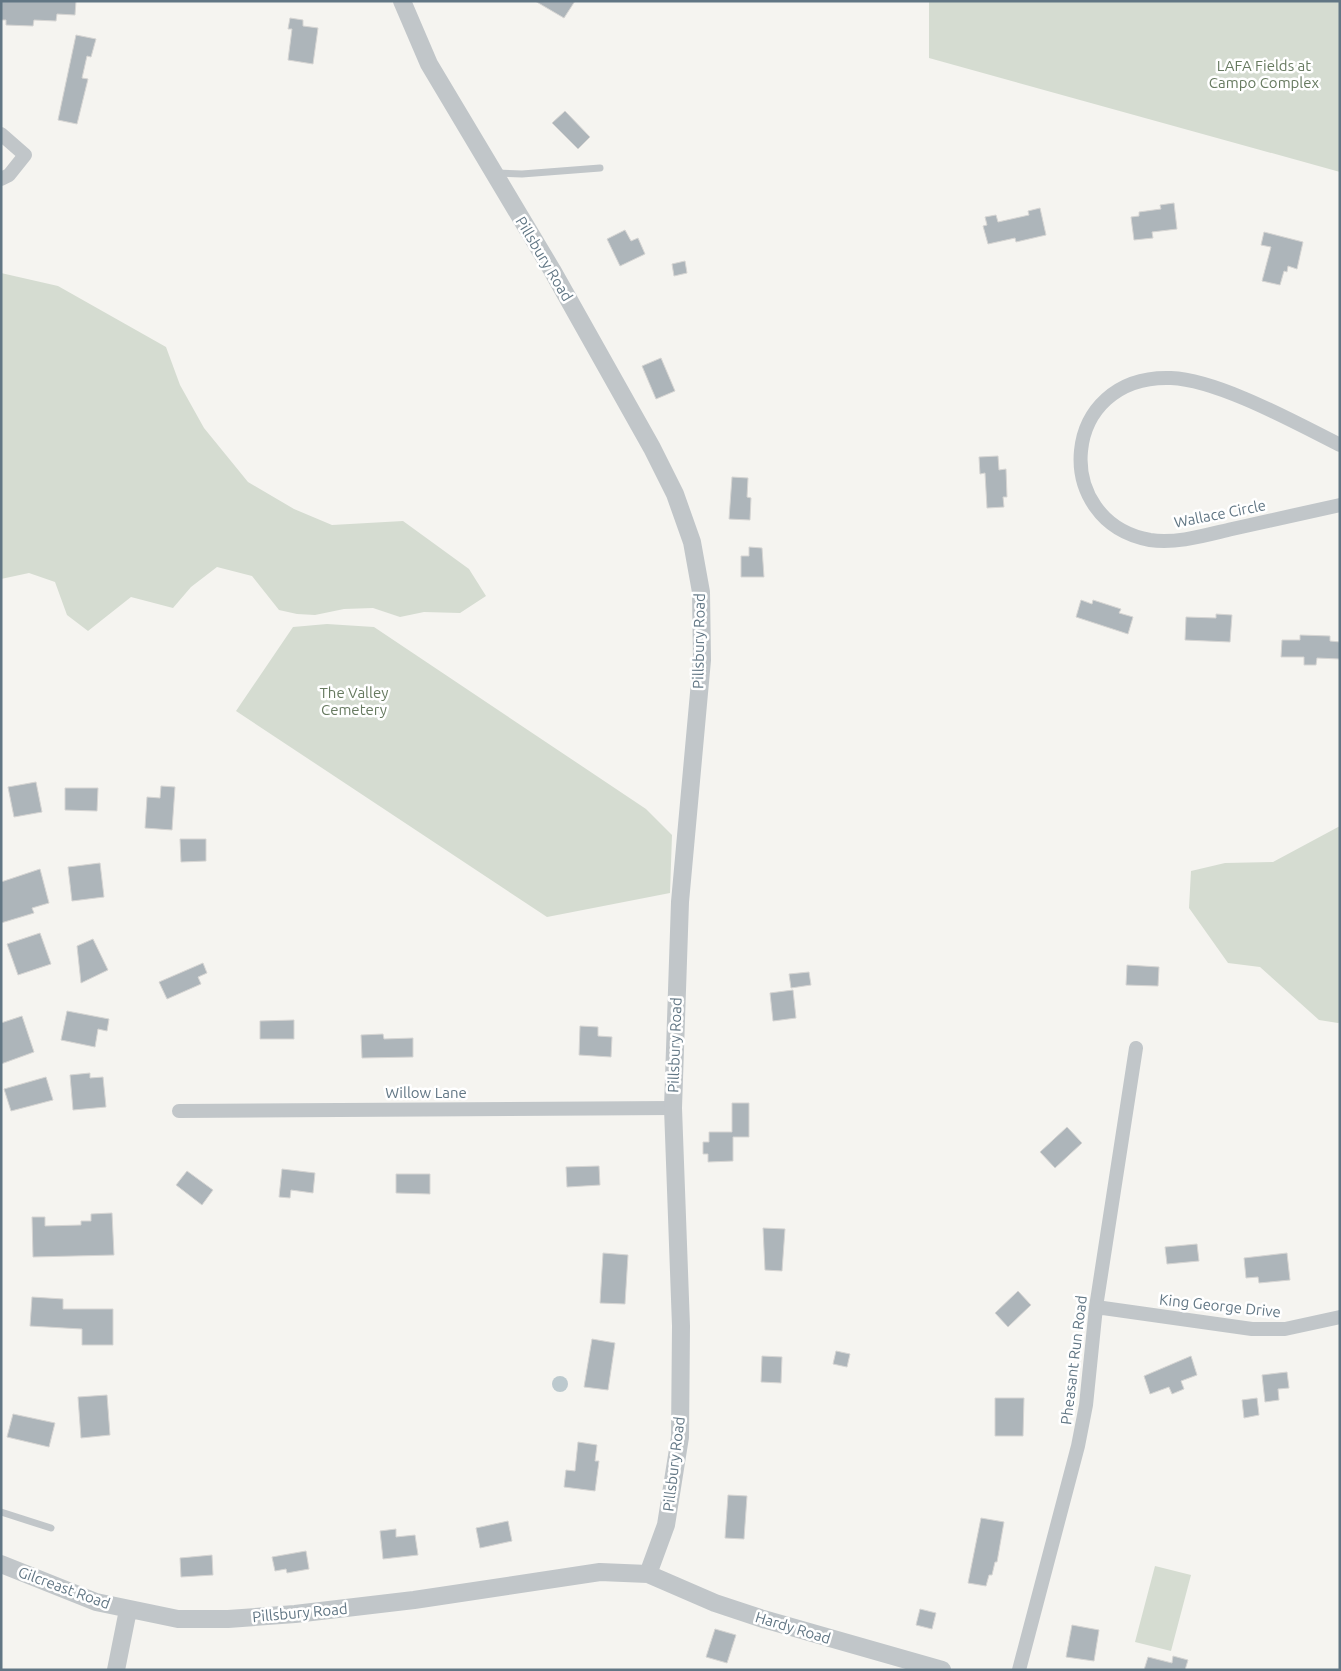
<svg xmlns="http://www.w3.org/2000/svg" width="1341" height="1671" viewBox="0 0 1341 1671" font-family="Ubuntu,sans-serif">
<rect width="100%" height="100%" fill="#f5f4f0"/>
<!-- green -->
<path fill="#d5dcd1" d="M929,1H1340V172L929,58Z
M1,273L58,286L166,347L180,385L204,428L248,482L294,509L332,525L403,521L469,569L486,596L460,613L424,612L400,617L373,608L344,609L315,615L297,614L279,610L252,576L217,567L191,587L173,608L131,597L88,631L67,615L55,582L29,573L1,579Z
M327,624L374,627L646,809L672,835L670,893L547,917L236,711L293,627Z
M1340,826V1022L1338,1023L1319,1020L1260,967L1228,963L1189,908L1191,871L1225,863L1273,862Z
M1155,1566L1191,1575L1171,1651L1135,1642Z"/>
<!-- water -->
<path fill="#bcc9ce" d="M552 1384a8 8 0 1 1 16 0a8 8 0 1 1-16 0Z"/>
<!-- building -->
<path fill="#adb5ba" stroke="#d6d5d3" d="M1,1H76L75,15L57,14L56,21L34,20L33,26L6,25V20H1Z
M535,1H575L564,18Z
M290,18L303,20V26L318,28L313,64L288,60L292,29H288Z
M76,35L96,39L91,57L87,56L82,78L88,79L77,124L58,120Z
M565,111L590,137L578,149L552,123Z
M1174,203L1177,229L1152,232L1153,238L1134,240L1131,217L1139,216V212L1161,209L1160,205Z
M1040,208L1046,235L1016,242L1015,238L988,244L983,226L987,225L985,217L996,215L998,222L1029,215L1028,211Z
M625,230L631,241L638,238L645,254L620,266L607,239Z
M1264,232L1303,242L1297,269L1288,266L1287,272L1284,271L1280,285L1262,281L1271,247L1261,245Z
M685,261L687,273L674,276L672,264Z
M661,358L675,391L656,399L642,366Z
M998,456L999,470L1006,469L1007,497H1003L1004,507L987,508L985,473L980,474L979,457Z
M732,477L748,478L747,497L751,498L750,520L729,519Z
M749,547L762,548L764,577H741V556H749Z
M1081,600L1092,604L1093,600L1121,609L1119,613L1133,617L1128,634L1076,617Z
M1216,614L1232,615L1230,642L1185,640L1186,617L1216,618Z
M1300,635L1330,636V641L1340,642V659L1317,658L1316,665H1304V657H1281L1282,640H1300Z
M36,782L42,812L14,817L8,787Z
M161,786L175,787L172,830L145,828L147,797L160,798Z
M65,788H98L97,811L65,810Z
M180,839H206V861L181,862Z
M100,863L104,897L72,901L68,867Z
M40,869L49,903L32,908L34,913L1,923V882Z
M40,933L51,964L18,975L7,944Z
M93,939L108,970L81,983L77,946Z
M203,963L207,973L198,977L201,984L167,999L159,982Z
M1127,965L1159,967L1158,986L1126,985Z
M809,972L811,985L791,988L789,974Z
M793,990L796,1018L773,1021L770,993Z
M67,1011L109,1019L107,1031L98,1029L95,1047L61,1040Z
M22,1016L34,1052L1,1064V1023Z
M294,1020V1039H260V1021Z
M580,1026L598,1027V1036L612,1037L611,1057L579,1055Z
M383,1034L384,1039L413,1038V1057L362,1058L361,1035Z
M90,1073V1078L103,1077L106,1107L73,1110L70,1075Z
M46,1077L53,1100L11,1111L4,1089Z
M732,1103H749V1137H733V1161L708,1162V1154H703V1142H709V1132H732Z
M1067,1127L1082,1143L1055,1168L1040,1152Z
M599,1166L600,1185L567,1187L566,1167Z
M282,1169L315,1173L313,1193L291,1190L290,1198L279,1197Z
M187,1171L213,1190L202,1205L176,1185Z
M396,1174H430V1194L396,1193Z
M112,1213L114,1255L33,1257L32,1217H45V1226L81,1225V1221H91V1214Z
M763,1228L785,1229L782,1271L765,1270Z
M1197,1244L1199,1261L1167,1264L1165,1247Z
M603,1253L628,1255L625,1304L600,1303Z
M1287,1253L1290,1280L1259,1283L1258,1277L1246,1278L1244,1258Z
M1018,1291L1031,1305L1008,1327L995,1313Z
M32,1297L63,1299V1309H113V1345H82V1329L30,1326Z
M592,1339L615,1343L608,1390L584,1387Z
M836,1351L850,1354L847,1367L833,1364Z
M762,1356L782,1357L781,1383L761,1382Z
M1191,1356L1197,1375L1181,1381L1184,1389L1172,1394L1169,1387L1150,1394L1144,1376Z
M1287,1372L1289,1388L1278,1389L1279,1400L1265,1402L1262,1375Z
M107,1395L110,1435L81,1438L78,1397Z
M995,1398H1024L1023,1436H995Z
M1257,1398L1259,1415L1244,1418L1242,1400Z
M13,1414L55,1423L49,1447L7,1437Z
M578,1442L597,1445L595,1461H599L595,1491L564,1487L566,1470L575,1471Z
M728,1495L747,1496L744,1539L725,1538Z
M981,1518L1004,1522L997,1562H995L992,1575H989L986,1586L968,1583Z
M508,1521L512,1541L480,1548L476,1528Z
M396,1529V1537L415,1535L418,1555L383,1559L380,1531Z
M306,1551L309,1569L287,1573L286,1569L275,1571L272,1557Z
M212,1555L213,1575L181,1577L180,1558Z
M920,1609L936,1613L932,1629L916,1625Z
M1072,1625L1099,1630L1094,1661L1066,1657Z
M715,1629L736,1635L727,1663L706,1657Z
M1173,1656L1188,1660L1185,1670H1144L1148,1657L1172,1663Z"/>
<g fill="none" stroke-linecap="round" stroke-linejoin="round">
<!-- service -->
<path stroke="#c1c6c9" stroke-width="7" d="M496,173L522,174L600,168
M1,1512L51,1528"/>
<!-- minor -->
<path stroke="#c1c6c9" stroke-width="14" d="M1,134L25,155L9,175L1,179
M1340,445C1296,423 1219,380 1171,378C1059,374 1050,522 1150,540C1177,544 1206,535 1232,529C1268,521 1304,513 1340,505
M179,1111L673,1108
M1096,1307L1252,1329H1285L1340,1317
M1019,1670L1078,1446L1086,1405L1096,1307L1136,1048"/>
<!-- tertiary -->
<path stroke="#c1c6c9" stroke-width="18" d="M402,1L429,64L552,270L652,448L675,494L692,542L701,592L702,660L680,902L673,1108L681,1326L680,1437L666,1525L648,1574
M1,1564L96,1602L178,1619H228L295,1614L414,1600L600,1572L648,1574L715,1603L763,1619L942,1670
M116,1670L128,1610"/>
</g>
<g text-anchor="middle" stroke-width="5" stroke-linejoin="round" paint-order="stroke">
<!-- park labels -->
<g font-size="15" fill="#677a60" stroke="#fff">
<text x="1264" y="71">LAFA Fields at<tspan x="1264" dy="17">Campo Complex</tspan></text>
<text x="354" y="698">The Valley<tspan x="354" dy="17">Cemetery</tspan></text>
</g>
<!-- street labels -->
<g font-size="15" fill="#617684" stroke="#fff">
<text transform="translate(544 259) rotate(59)" y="5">Pillsbury Road</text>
<text transform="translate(1220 514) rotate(-11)" y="5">Wallace Circle</text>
<text transform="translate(699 641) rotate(-89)" y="5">Pillsbury Road</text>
<text transform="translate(675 1045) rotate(-88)" y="5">Pillsbury Road</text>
<text x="426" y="1098">Willow Lane</text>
<text transform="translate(1220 1306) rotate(6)" y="5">King George Drive</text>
<text transform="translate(1074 1360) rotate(-83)" y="5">Pheasant Run Road</text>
<text transform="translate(674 1464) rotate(-83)" y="5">Pillsbury Road</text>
<text transform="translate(64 1588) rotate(20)" y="5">Gilcreast Road</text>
<text transform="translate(300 1613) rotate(-5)" y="5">Pillsbury Road</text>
<text transform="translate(793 1628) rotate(17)" y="5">Hardy Road</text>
</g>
</g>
<!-- border -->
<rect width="1341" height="1671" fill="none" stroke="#617684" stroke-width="5"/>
</svg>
